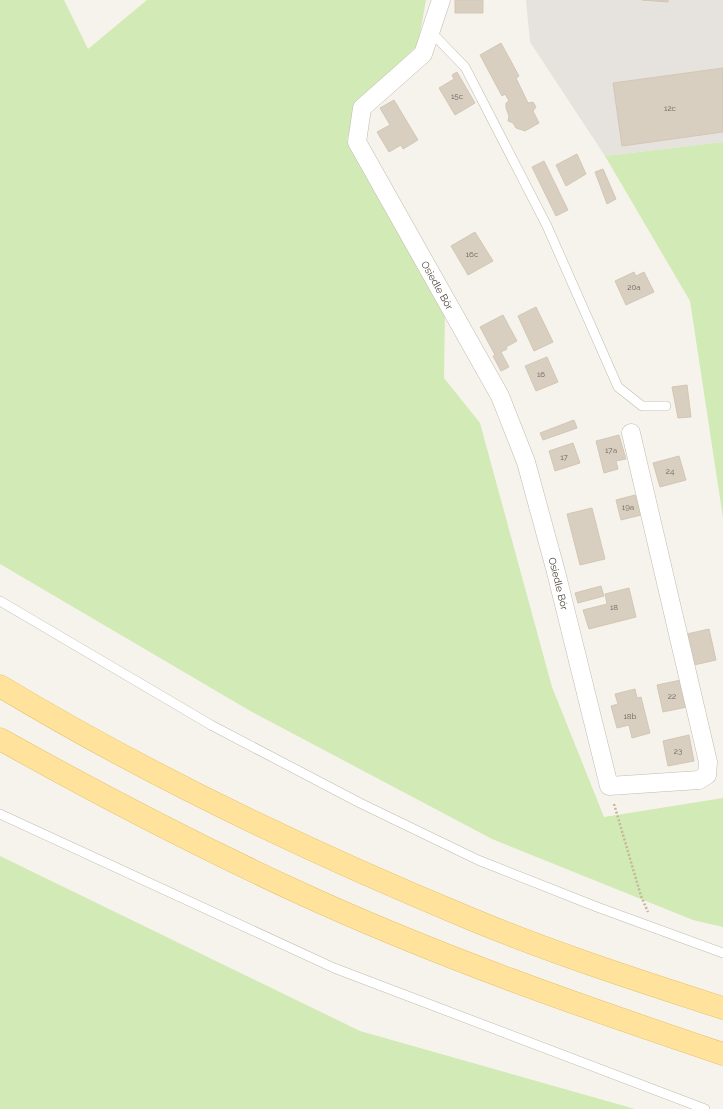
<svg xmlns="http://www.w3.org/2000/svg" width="723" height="1109" viewBox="0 0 723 1109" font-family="Raleway,sans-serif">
<rect width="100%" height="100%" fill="#f6f3ec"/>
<!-- industrial -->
<path fill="#e6e2dd" d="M526,0H723V142L605,156L530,42Z"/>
<!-- green -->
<path fill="#d2eab5" d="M0,0H64L88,49L147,0H426L418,45L357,103L347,140L445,310L444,378L480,423L552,687L604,817L723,798V927L693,920L492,839L252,712L0,564Z
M723,142V518L690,301L605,156Z
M0,856L360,1031L635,1109H0Z"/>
<!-- building -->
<path fill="#d8cfc1" stroke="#d3c7b4" d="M455,0H483V13H455Z
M642,0H668V2Z
M501,43L519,76L516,78L528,103L533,102L536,107L533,111L539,123L525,131L516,128L513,123L508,121L509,116L506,108V103L509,101L505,94L502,96L480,55Z
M723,68V132L622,146L613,83Z
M457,72L475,103L455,115L439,88L454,79L452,75Z
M394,100L418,140L403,149L401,145L389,152L377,132L390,125L380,108Z
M577,154L586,174L566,186L556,165Z
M544,161L568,210L556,216L532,167Z
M603,169L616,199L607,204L595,172Z
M475,232L493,261L468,275L451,246Z
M634,272L636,276L644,272L654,292L626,305L615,281Z
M536,307L553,342L534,351L518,316Z
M503,315L517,341L506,347L507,349L501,352L509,367L501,371L493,356L495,355L480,327Z
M547,357L558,382L536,391L525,366Z
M687,385L691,417L678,418L672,387Z
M574,420L577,428L543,440L540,433Z
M619,435L626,459L616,461L618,469L604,473L596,441Z
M573,443L580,463L555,471L549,451Z
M679,456L686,480L660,487L653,463Z
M635,495L641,515L621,520L616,500Z
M592,508L605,559L580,565L567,514Z
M601,586L604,596L578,603L575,593Z
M629,588L636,617L589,629L583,610L607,604L605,594Z
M709,629L716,660L694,665L687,634Z
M681,680L687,707L663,712L657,685Z
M635,689L637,698L641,697L650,733L632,738L629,725L617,728L611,706L618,704L615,694Z
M689,735L694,761L668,766L663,741Z"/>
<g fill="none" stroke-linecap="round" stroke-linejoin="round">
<!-- service casing -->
<g stroke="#c2bbae" stroke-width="10">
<path id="service" d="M430,31L465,67L547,226L618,387L642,406H666
M0,601L211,725L360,803L478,860L597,907L723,953
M0,814L334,968L705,1109"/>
</g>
<!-- minor casing -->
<g stroke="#c2bbae" stroke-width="19">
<g id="minor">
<path id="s1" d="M441,0L423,54L362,108L357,142L500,396L526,462L556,572L609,786L699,780L707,775L708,762L631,433"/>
</g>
</g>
<!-- primary casing -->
<g stroke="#e6c16a" stroke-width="23">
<path id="primary" d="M0,686C151,777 309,852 471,919C553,953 639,981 723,1008
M0,739C98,794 198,846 300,893C437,956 580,1006 723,1054"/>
</g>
<!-- path -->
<path stroke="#c4b79f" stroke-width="2.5" stroke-dasharray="2 2" stroke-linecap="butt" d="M614,804L641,896L648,912"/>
<!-- service -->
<use href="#service" stroke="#fff" stroke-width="9"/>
<!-- minor -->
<use href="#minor" stroke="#fff" stroke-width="18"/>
<!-- primary -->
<use href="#primary" stroke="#ffe39c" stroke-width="22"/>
</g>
<g text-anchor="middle" stroke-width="4" stroke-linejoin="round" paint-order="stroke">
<!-- number labels -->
<g font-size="8" fill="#6e675b">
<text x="457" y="99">15c</text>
<text x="670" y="111">12c</text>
<text x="472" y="257">16c</text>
<text x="634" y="290">20a</text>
<text x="541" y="377">16</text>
<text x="611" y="453">17a</text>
<text x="564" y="460">17</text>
<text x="670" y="474">24</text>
<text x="628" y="510">19a</text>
<text x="614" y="610">18</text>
<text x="672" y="699">22</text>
<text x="630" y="719">18b</text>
<text x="678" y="754">23</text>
</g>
<!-- street labels -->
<g font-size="10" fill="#4b4439" stroke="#fff">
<text dy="4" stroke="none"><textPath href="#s1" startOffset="337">Osiedle Bór</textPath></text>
<text dy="4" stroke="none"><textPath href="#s1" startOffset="661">Osiedle Bór</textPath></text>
</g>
</g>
</svg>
